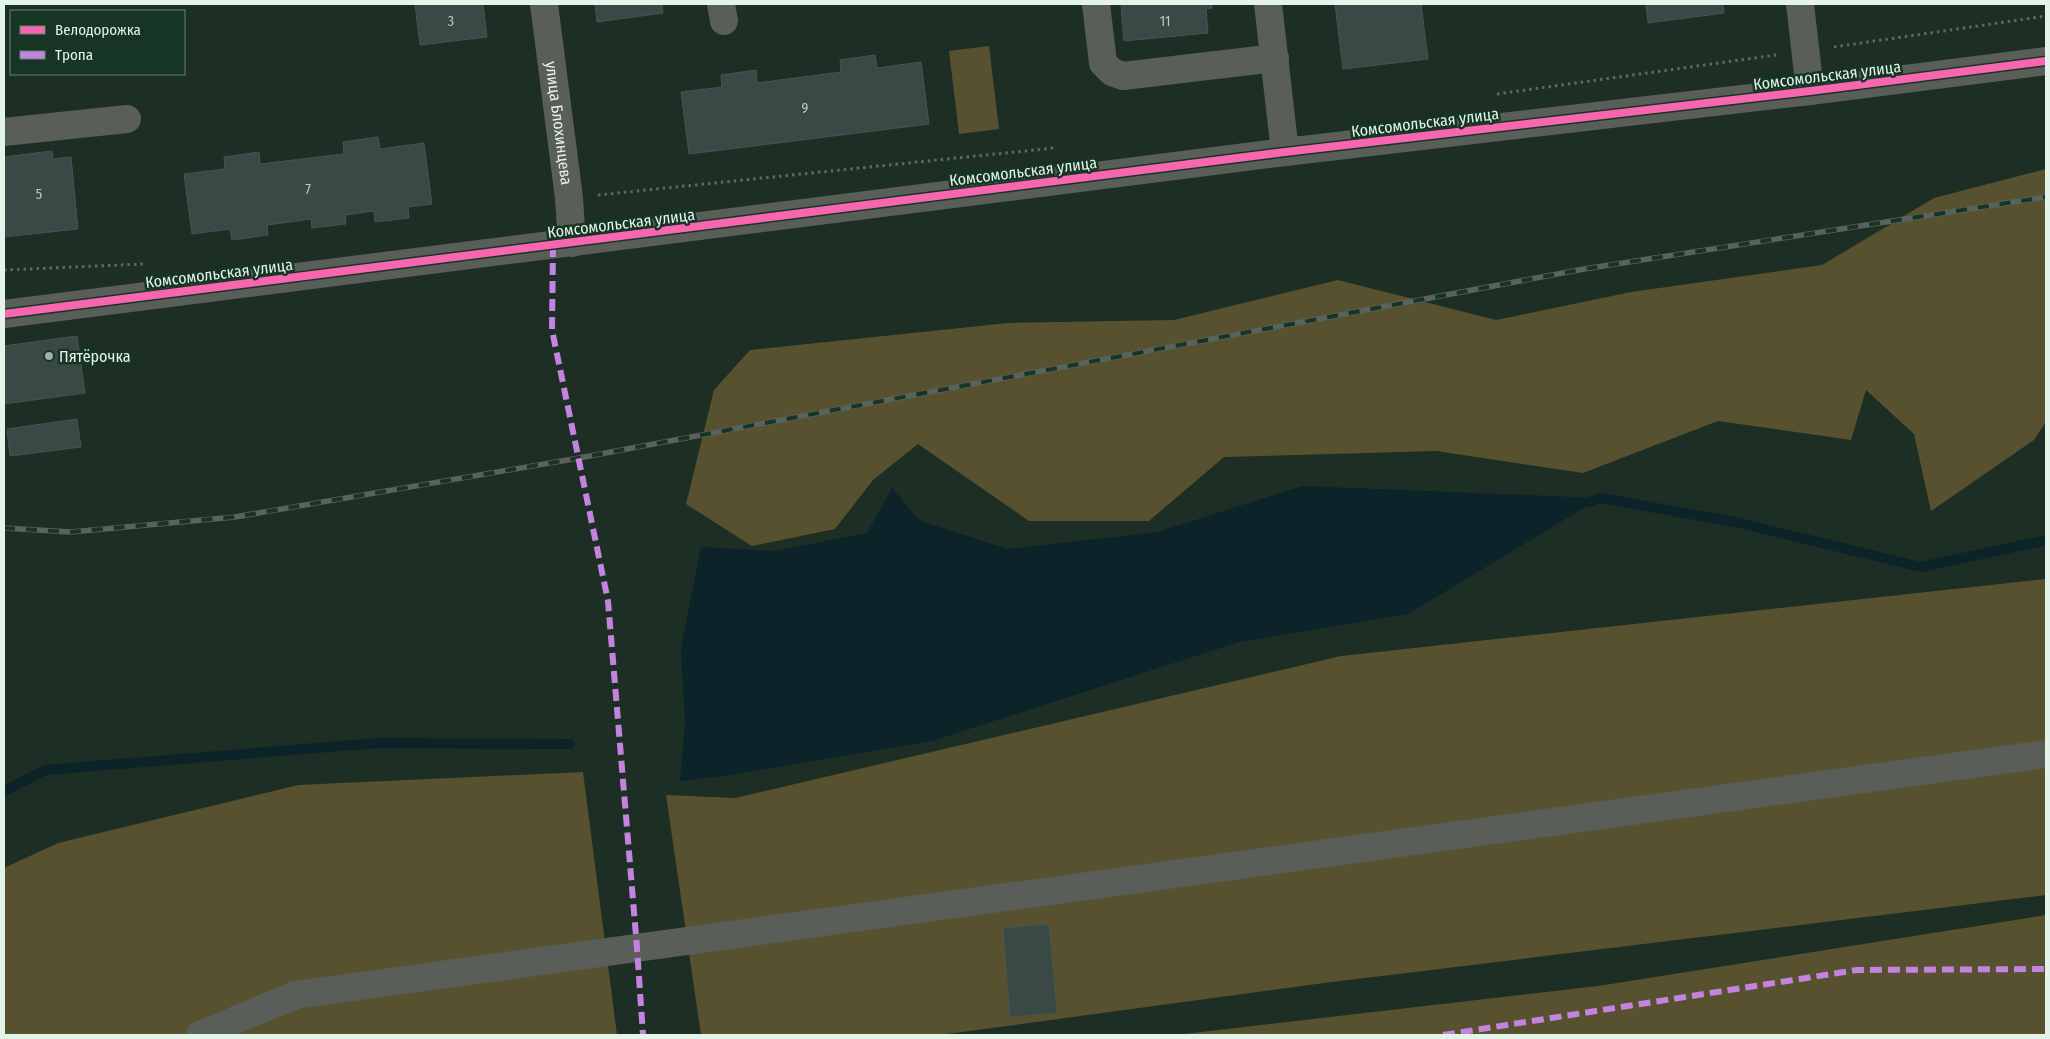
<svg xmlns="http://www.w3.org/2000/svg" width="2050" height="1039" viewBox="0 0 2050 1039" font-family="'Fira Sans Condensed',sans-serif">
<rect width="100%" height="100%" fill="#1d2e25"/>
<!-- green -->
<path fill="#57512f" d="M989,46L999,129L959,134L949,51Z
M2046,169V422L2034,440L1931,511L1914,434L1866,390L1851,440L1718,421L1583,473L1436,451L1224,457L1149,521H1029L918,444L873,480L835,529L752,546L686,504L714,390L750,350L1008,323L1174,320L1338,280L1496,320L1631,292L1822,265L1934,198Z
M2046,579V895L1324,983L940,1035H701L666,795L735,798L1341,656Z
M583,772L617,1035H4V868L58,843L298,785Z
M2046,915V1035H1175L1598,986Z"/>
<!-- water -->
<path fill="#0b2329" d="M1302,486L1600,498L1408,614L1239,642L932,741L723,776L680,781L685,724L681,649L701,547L775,551L867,533L892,488L920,521L1008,549L1158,532Z"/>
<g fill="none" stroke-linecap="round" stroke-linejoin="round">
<!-- stream -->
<path stroke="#0b2329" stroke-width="10" d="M1588,502L1600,498L1735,522L1921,567L2046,540
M4,791L45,770L378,743L570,744"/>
</g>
<!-- building -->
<path fill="#3a4945" stroke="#465551" d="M415,4H483L487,37L420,45Z
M595,4H662L663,13L597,22Z
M1121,4H1212V8L1206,9L1208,33L1124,41Z
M1335,4H1421L1428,59L1343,69Z
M1646,4H1723L1724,13L1648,23Z
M875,55L877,68L921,62L929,124L689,154L681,92L722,87L721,75L756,70L757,83L841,72L840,60Z
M378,137L380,149L424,143L432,204L408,207L409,218L375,222L374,211L345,215L346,224L312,228L311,219L267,225L268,235L232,240L230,229L192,234L184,174L225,169L224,157L259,152L260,164L344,154L343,142Z
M52,151L53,159L71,157L78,229L4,237V157Z
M77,336L85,393L4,404V346Z
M77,419L81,447L10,456L7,429Z
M1049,924L1057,1013L1010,1017L1003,928Z"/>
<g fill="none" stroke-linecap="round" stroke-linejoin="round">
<!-- path -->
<path stroke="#616862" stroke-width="3" stroke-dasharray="2.5 4" stroke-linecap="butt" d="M1834,47L2046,16
M1497,94L1776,55
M598,195L1054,148
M4,270L143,264"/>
<!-- minor -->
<g stroke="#595e58" stroke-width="28">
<path id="s1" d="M544,4L569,198L572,243"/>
<path d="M721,4L724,21"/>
<path d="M1096,4L1103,63L1112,72L1123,76L1275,58"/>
<path d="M1268,4L1285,152"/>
<path d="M1800,4L1810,91"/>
<path d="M4,132L127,119"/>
<path d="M4,314L1285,152L1810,91L2046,61"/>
<path d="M200,1035L295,995L2046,754"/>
</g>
<!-- rail casing -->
<g stroke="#59625c" stroke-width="5.5">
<path id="rail" d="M4,528L71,532L235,517L579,458L1584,269L2046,197"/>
</g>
<!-- rail -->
<use href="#rail" stroke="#163524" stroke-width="4" stroke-dasharray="11" stroke-linecap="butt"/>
<!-- quiet -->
<path stroke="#c483df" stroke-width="6" stroke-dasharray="12 6" stroke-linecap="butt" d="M553,245L552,330L608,601L637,948L643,1035
M1443,1035L1857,970L2046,969"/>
<!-- cycleway casing -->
<g stroke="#163524" stroke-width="11">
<path id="cycleway" d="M4,314L1285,152L1810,91L2046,61"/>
</g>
<!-- cycleway -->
<use href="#cycleway" stroke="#f766af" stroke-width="8"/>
</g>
<!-- markers -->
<circle fill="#9eafa4" stroke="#163524" stroke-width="2" cx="49" cy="356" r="5"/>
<g text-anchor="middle" stroke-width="5" stroke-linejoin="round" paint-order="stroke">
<!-- number labels -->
<g font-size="14" fill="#b9c9c0">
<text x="451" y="26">3</text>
<text x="1165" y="26">11</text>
<text x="805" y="113">9</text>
<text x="308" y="194">7</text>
<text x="39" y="199">5</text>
</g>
<!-- street labels -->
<g font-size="16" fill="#e3f4e9" stroke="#163524">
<text transform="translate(1827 75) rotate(-7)" y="6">Комсомольская улица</text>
<text transform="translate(1425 122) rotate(-7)" y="6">Комсомольская улица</text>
<text dy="6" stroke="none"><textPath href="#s1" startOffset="120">улица Блохинцева</textPath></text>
<text transform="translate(1023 171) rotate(-7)" y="6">Комсомольская улица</text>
<text transform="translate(621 223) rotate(-7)" y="6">Комсомольская улица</text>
<text transform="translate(219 273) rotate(-7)" y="6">Комсомольская улица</text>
</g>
<!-- poi labels -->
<g font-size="16" fill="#e3f4e9" stroke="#163524" text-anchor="start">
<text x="59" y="362">Пятёрочка</text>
</g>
</g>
<!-- border -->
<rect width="2050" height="1039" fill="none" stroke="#e3f4e9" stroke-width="10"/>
<!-- legend -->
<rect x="10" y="10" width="175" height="65" fill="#163524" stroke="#688173"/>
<rect x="20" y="26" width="25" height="8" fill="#f766af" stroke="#688173"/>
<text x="55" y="35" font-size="15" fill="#e3f4e9">Велодорожка</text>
<rect x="20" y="51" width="25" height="8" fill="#c483df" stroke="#688173"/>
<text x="55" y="60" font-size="15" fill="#e3f4e9">Тропа</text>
</svg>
